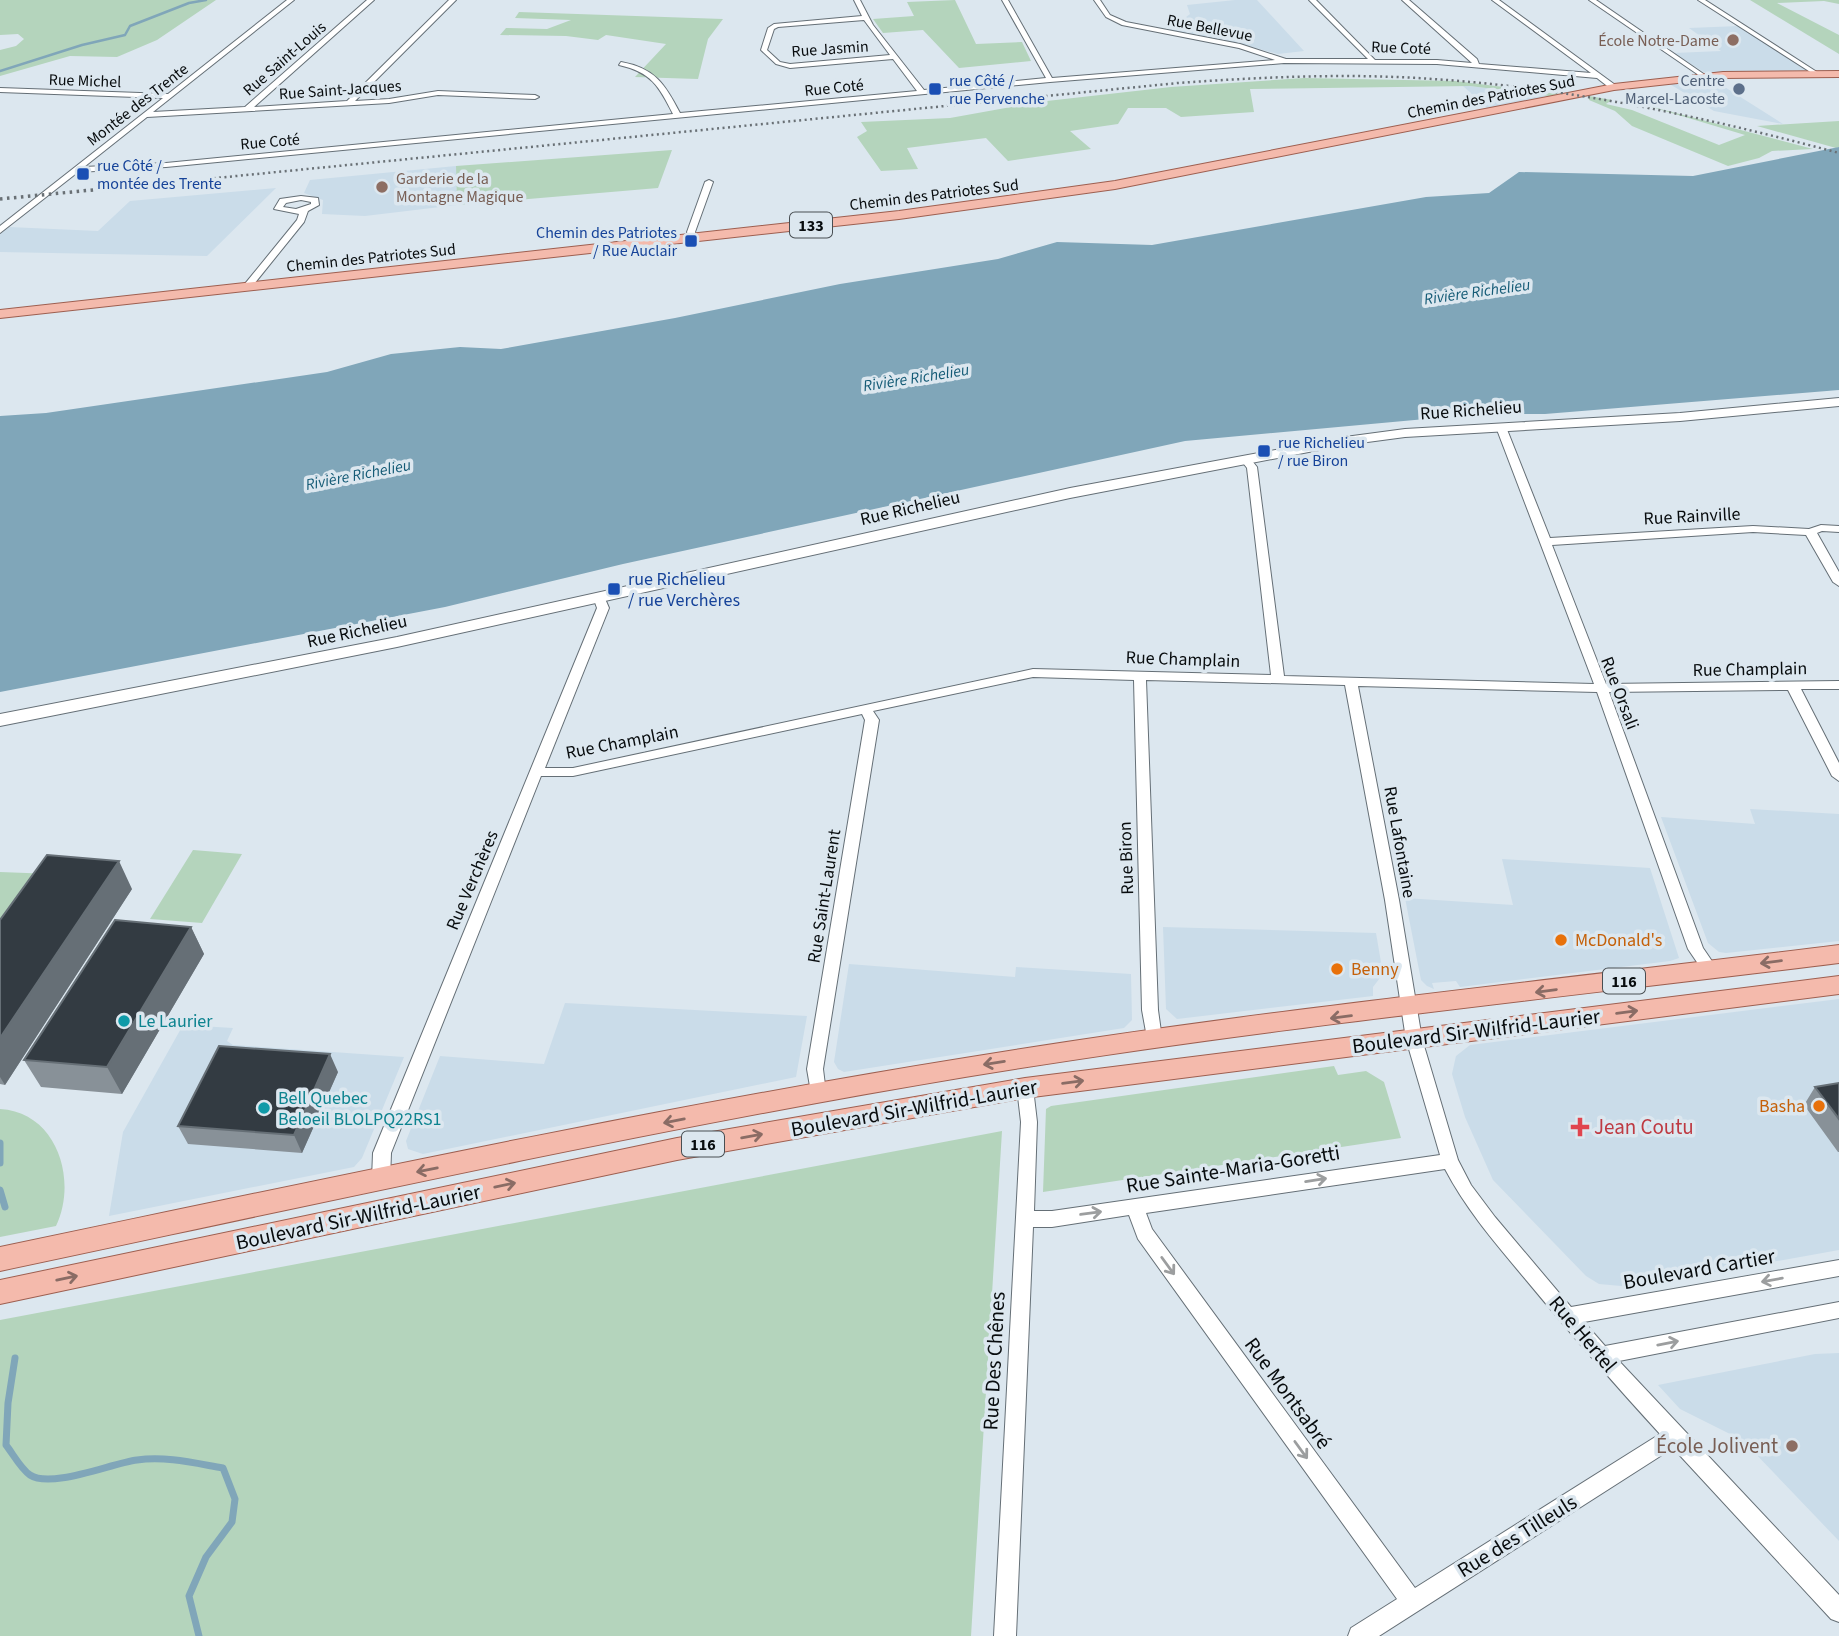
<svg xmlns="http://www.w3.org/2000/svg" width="1839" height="1636" viewBox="0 0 1839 1636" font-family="'Source Sans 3',sans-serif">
<rect width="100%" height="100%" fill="#dce7ef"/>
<!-- built -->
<path fill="#cadce9" d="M1235,0H1257L1304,51L1278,54L1248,46L1167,32L1190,14L1187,5Z
M1739,26L1805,68L1806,70L1707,74L1674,53L1721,51L1689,28Z
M1712,79L1783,124L1714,111L1668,83Z
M1463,86H1470L1549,96L1488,109Z
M456,166L457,205L365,216L322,214L323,200L304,193L310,180Z
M276,188L207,256L0,252V234L9,227L98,231L130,201Z
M1750,809L1839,814V941L1726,953L1719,952L1708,943L1661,817L1755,824Z
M1502,859L1650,868L1679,958L1670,961L1460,987L1456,981L1432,983L1434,989L1427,986L1421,980L1405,898L1513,905Z
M1163,927L1376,933L1383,974L1373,987V996L1177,1019L1166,1009Z
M849,964L1015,977L1016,967L1131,974L1132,1020L1124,1028L844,1072L838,1069L834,1062Z
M1839,999V1250L1632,1287L1599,1284L1586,1276L1493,1180L1465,1117L1452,1074L1456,1056L1470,1045Z
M565,1003L807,1016L796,1077L423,1154L408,1149L406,1141L440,1056L544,1064Z
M183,1025L233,1028L227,1041L233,1045L404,1057L362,1158L354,1167L109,1216L123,1132Z
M1839,1353V1541L1751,1449L1734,1436L1680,1409L1658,1385L1815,1354Z"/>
<!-- green -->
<path fill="#b4d4bc" d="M0,0H216L157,40L117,57L70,56L0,76V50L16,46L24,39L18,34L0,35Z
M955,0L976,44L1022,42L1031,61L959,68L923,30L883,33L873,19L914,16L907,2Z
M1750,0H1839V4L1824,1L1777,3L1839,35V54Z
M519,12L723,19L708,39L698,79L635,77L666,44L606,35L598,40L566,36L500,35L506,28L547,29L571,20L515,18Z
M1304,78L1455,81L1560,94L1549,96L1470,86L1250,89L1254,112L1181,117L1166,108H1128L1118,124L1070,131L1091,149L1008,161L986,138L907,148L918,169L881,171L857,137L867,131L861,122L950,118L1038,102L1171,87Z
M1589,96L1612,100L1606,104L1632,110L1719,145L1745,135L1645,105L1813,149L1772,151L1759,158L1728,166L1632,126L1615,111L1589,100Z
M1839,121V147L1836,148L1757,126Z
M672,150L658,188L457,205L456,166Z
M193,850L242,854L202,923L150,919Z
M0,872L53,874L0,946Z
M1334,1066L1338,1075L1366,1071L1384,1082L1401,1138L1043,1192L1046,1109L1051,1106Z
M0,1109C57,1112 78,1180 56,1226L0,1237Z
M1002,1131L971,1636H0V1320Z"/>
<!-- water -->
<path fill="#80a6b9" d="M1839,147V390L1545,414H1480L1185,441L623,564L445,607L0,692V416L46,413L327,372L391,354L460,347L501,349L675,318L840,284L998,259L1057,242L1152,245L1426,197L1489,193L1519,172L1693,176Z"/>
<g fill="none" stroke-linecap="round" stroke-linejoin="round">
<!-- stream-far1 -->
<path stroke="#80a6b9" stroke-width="2.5" d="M0,71L82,45L125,35L130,26L189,3L206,0"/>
<!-- stream -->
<path stroke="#80a6b9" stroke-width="7" d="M0,1143V1163
M0,1190L5,1207
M15,1358L8,1403L6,1445C13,1454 21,1469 30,1475C51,1489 112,1463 137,1460C166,1456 194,1463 223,1468L235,1499L232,1522L206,1557L189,1596L199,1636"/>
<!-- minor casing -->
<g stroke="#656f76" stroke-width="2">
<path id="minor" d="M287,0H294L153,112L245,107L367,0H374L254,107L347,101L449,0H456L355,101L389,99L438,91L535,95L539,97L535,99L438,95L389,103L147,117L84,167L166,163L673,114C659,86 651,72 619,65L621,62C655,68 665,84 680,113L917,91L893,59L790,68L776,64L761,50L768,28L774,24L862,16L854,0H860L873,25L924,90L1046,78L1002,0H1008L1052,78L1275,60L1239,48L1122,25L1106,17L1094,0H1100L1110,15L1126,22L1240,44L1286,59H1368L1309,0H1316L1375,60H1437L1472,63L1402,0H1409L1477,59L1479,64L1591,73L1492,0H1499L1618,87L1611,89L1597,78L1437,64L1284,63L1050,82L166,167L78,172L0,233V226L163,98L0,92V88L168,94ZM864,20L890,55L790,64L780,62L767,50L774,29L778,27Z
M1589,0H1596L1708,77L1703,78Z
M1698,0H1705L1820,74L1815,75Z
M709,180L713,182L695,232L696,237L689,239L687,232L705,182Z
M301,196L318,198L319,205L308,211L304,222L250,289H244V285L297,220L299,214L274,209L280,199ZM301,200L311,202V204L296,209L283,207L286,203Z
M1501,424L1506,427L1550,538L1753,526L1809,529L1821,525L1839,526V532L1822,531L1817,533L1839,572V586L1833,582L1806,535L1753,532L1552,545L1606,684L1839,681V689H1801L1839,763V781L1832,776L1788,690L1609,692L1703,948L1718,970L1715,974H1705L1688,949L1597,692L1358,686L1399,900L1422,1039L1458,1160L1471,1185L1495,1217L1571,1307L1839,1260V1276L1584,1322L1605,1346L1839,1302V1318L1619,1361L1839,1595V1622L1831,1619L1673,1448L1379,1636H1348L1351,1628L1397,1599L1138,1239L1129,1215L1052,1227H1033L1016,1636H994L1021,1122L1017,1088L1019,1083L1025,1081L1031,1083L1033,1088L1037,1122L1034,1211H1052L1440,1155L1406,1039L1385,900L1345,685L1146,680L1158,1010L1162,1039L1160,1043L1154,1045L1148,1043L1142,1010L1134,680L1033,677L873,711L879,720L823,1069L826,1093L824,1098L818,1100L812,1098L807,1069L865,720L862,714L573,776H541L391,1153L390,1179L387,1184L381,1186L375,1184L372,1179L373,1153L597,608L593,597L595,594H603L609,608L545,768H573L1033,669L1271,675L1247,468L1240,459L1245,456L1249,457L1257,467L1284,676L1594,684L1496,427ZM1445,1169C1467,1211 1497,1245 1527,1281C1570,1333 1614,1384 1660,1434L1415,1588L1152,1229L1146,1213Z"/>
</g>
<!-- secondary casing -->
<g stroke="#656f76" stroke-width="2">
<path id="secondary" d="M1839,398V406L1680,421L1405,437L1345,445L1070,498L397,647L0,726V714L397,637L1070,488L1345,437L1405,429L1680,413Z"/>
</g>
<!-- primary casing -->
<g stroke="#9d5f50" stroke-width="2">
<path id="primary" d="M1839,71V77L1723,78L1614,90L1115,189L899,219L0,318V310L899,211L1115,181L1614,84L1723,72Z
M1839,945V963C1548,999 1255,1029 965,1077C642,1131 321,1203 0,1271V1247C321,1180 642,1110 965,1058C1255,1010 1548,981 1839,945Z
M1839,976V994L1025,1098L677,1160L0,1304V1280L677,1138L1025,1078Z"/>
</g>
<!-- minor -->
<use href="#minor" fill="#fff" fill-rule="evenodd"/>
<!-- secondary -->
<use href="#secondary" fill="#fff" fill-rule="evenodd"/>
<!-- primary -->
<use href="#primary" fill="#f4baac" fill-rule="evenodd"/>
<!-- rail-far1 -->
<path stroke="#697075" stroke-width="2.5" stroke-dasharray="2 3.5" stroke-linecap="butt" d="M115,188L1178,83C1263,77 1348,73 1433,79C1571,88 1705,117 1839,153"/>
<!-- rail -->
<path stroke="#697075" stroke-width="3.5" stroke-dasharray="2.5 4.5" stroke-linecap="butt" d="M0,199L133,186"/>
</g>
<!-- wall -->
<path fill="#889198" d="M132,889L5,1085L0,1084V920Z
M191,927L204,954L122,1094L41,1087L24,1060Z
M338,1072L302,1153L188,1144L178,1126Z
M1839,1083V1152H1838L1804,1105L1815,1087Z"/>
<!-- shaded-wall -->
<path fill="#666f76" d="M119,861L132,889L5,1085L0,1077V1038Z
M191,927L204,954L122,1094L107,1067Z
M330,1054L338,1072L302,1153L294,1135Z"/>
<!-- building -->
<path fill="#333b42" stroke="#666f76" stroke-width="2" d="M47,855L119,861L0,1038V920Z
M115,920L191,927L107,1067L24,1060Z
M219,1046L330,1054L294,1135L178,1126Z
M1839,1083V1119L1815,1087Z"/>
<!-- one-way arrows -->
<defs><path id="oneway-shaft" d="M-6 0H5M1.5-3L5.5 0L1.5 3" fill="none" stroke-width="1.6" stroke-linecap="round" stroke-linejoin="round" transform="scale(1.75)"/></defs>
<g stroke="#8a6c65">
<use href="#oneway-shaft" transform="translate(1771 962) rotate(173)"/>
<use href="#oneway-shaft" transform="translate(1546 991) rotate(172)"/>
<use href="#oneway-shaft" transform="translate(1627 1012) rotate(-7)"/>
<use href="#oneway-shaft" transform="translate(1341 1017) rotate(173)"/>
<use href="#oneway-shaft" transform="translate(994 1063) rotate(171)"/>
<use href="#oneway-shaft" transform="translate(1073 1082) rotate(-7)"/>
<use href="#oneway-shaft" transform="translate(674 1121) rotate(169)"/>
<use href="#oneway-shaft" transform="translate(752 1136) rotate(-10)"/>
<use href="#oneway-shaft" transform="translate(427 1170) rotate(169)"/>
<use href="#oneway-shaft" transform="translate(505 1185) rotate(-12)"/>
<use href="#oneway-shaft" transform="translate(67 1278) rotate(-12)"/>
</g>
<g stroke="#9c9e9f">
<use href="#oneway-shaft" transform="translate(1316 1180) rotate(-9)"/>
<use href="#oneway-shaft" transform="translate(1091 1213) rotate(-8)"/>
<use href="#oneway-shaft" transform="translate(1168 1266) rotate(54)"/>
<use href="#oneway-shaft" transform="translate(1772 1280) rotate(170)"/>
<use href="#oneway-shaft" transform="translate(1668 1343) rotate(-11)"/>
<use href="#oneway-shaft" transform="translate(1301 1450) rotate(54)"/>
</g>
<!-- markers -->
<g fill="#8d6e63" stroke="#dce7ef" stroke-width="2.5">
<circle cx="1733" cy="40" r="7"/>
<circle cx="382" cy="187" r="7"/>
<circle cx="1792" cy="1446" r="7"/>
</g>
<g fill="#1a4fb4" stroke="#dce7ef" stroke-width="2.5">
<rect x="928" y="82" width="14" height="14" rx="3.5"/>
<rect x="76" y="167" width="14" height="14" rx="3.5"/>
<rect x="684" y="234" width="14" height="14" rx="3.5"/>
<rect x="1257" y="444" width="14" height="14" rx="3.5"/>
<rect x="607" y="582" width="14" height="14" rx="3.5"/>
</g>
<circle fill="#5c6f8a" stroke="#dce7ef" stroke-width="2.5" cx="1739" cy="89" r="7"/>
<g fill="#e8710a" stroke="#dce7ef" stroke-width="2.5">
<circle cx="1561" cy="940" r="7"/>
<circle cx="1337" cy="969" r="7"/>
<circle cx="1819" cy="1106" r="7"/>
</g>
<g fill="#0f9aa8" stroke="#dce7ef" stroke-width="2.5">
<circle cx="124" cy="1021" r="7"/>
<circle cx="264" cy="1108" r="7"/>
</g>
<path fill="#e0444e" stroke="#dce7ef" stroke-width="2.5" d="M1576.5 1116.5h7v7h7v7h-7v7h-7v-7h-7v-7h7z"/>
<g text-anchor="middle" stroke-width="7" stroke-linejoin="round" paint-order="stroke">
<!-- far-street labels -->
<g font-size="16" fill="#080c0e" stroke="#dce7ef">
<text transform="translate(1210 27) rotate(11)" y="6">Rue Bellevue</text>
<text transform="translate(1401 47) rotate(2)" y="6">Rue Coté</text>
<text transform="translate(830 48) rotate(-4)" y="6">Rue Jasmin</text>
<text transform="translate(284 58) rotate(-41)" y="6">Rue Saint-Louis</text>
<text transform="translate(85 80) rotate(2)" y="6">Rue Michel</text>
<text transform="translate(834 87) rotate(-6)" y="6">Rue Coté</text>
<text transform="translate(340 89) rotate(-4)" y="6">Rue Saint-Jacques</text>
<text transform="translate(1491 96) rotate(-11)" y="6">Chemin des Patriotes Sud</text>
<text transform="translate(137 104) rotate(-38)" y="6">Montée des Trente</text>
<text transform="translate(270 141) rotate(-5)" y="6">Rue Coté</text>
<text transform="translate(934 194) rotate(-7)" y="6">Chemin des Patriotes Sud</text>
<text transform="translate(371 257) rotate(-6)" y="6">Chemin des Patriotes Sud</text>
</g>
<!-- far-education labels -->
<g font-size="16" fill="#785e54" stroke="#dce7ef" text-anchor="end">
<text x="1719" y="46">École Notre-Dame</text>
<text x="396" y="184" text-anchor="start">Garderie de la<tspan x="396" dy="18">Montagne Magique</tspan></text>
</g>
<!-- far-transit labels -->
<g font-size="16" fill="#164399" stroke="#dce7ef" text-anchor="start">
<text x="949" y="86">rue Côté /<tspan x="949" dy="18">rue Pervenche</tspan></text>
<text x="97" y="171">rue Côté /<tspan x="97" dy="18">montée des Trente</tspan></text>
<text x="677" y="238" text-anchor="end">Chemin des Patriotes<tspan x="677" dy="18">/ Rue Auclair</tspan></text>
<text x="1278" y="448">rue Richelieu<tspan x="1278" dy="18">/ rue Biron</tspan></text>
</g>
<!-- far-service labels -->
<g font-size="16" fill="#4e5e75" stroke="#dce7ef" text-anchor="end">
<text x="1725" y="86">Centre<tspan x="1725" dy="18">Marcel-Lacoste</tspan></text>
</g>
<!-- shield labels -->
<g fill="#dce7ef" stroke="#484e52" stroke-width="2">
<rect x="790" y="212.5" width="42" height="25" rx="5"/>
<rect x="1603" y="968.5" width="42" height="25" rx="5"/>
<rect x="682" y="1131.5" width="42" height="25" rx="5"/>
</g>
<g font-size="16" font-weight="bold" fill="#080c0e">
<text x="811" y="231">133</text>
<text x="1624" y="987">116</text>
<text x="703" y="1150">116</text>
</g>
<!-- far-water labels -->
<g font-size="16" font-style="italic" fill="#155b76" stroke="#dce7ef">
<text transform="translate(1477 291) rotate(-8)" y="6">Rivière Richelieu</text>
<text transform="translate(916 377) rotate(-9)" y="6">Rivière Richelieu</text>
<text transform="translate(358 474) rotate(-11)" y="6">Rivière Richelieu</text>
</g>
<!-- street labels -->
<g font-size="18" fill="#080c0e" stroke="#dce7ef">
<text transform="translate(1471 410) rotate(-4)" y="6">Rue Richelieu</text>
<text transform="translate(910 508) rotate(-13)" y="6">Rue Richelieu</text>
<text transform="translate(1692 516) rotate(-3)" y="6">Rue Rainville</text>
<text transform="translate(357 631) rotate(-12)" y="6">Rue Richelieu</text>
<text transform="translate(1183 659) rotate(2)" y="6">Rue Champlain</text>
<text transform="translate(1750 669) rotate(-1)" y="6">Rue Champlain</text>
<text transform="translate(1620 693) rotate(69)" y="6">Rue Orsali</text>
<text transform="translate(622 742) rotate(-11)" y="6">Rue Champlain</text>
<text transform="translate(1400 842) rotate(80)" y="6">Rue Lafontaine</text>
<text transform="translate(1126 858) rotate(-92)" y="6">Rue Biron</text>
<text transform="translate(472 880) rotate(-67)" y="6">Rue Verchères</text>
<text transform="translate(824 896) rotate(-81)" y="6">Rue Saint-Laurent</text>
</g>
<!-- transit labels -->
<g font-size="18" fill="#164399" stroke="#dce7ef" text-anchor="start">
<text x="628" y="585">rue Richelieu<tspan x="628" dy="21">/ rue Verchères</tspan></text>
</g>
<!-- food labels -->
<g font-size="18" fill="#c56008" stroke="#dce7ef" text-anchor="start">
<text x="1575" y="946">McDonald's</text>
<text x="1351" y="975">Benny</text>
<text x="1805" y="1112" text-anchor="end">Basha</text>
</g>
<!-- culture labels -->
<g font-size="18" fill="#0d838f" stroke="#dce7ef" text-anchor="start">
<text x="138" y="1027">Le Laurier</text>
<text x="278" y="1104">Bell Quebec<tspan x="278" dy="21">Beloeil BLOLPQ22RS1</tspan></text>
</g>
<!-- near-street labels -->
<g font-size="21" fill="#080c0e" stroke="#dce7ef">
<text transform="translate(1476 1031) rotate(-7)" y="7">Boulevard Sir-Wilfrid-Laurier</text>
<text transform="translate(914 1108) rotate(-10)" y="7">Boulevard Sir-Wilfrid-Laurier</text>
<text transform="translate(1233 1169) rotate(-9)" y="7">Rue Sainte-Maria-Goretti</text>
<text transform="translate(358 1217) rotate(-12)" y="7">Boulevard Sir-Wilfrid-Laurier</text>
<text transform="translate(1699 1269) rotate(-10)" y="7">Boulevard Cartier</text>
<text transform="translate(1583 1334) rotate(50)" y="7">Rue Hertel</text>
<text transform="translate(994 1361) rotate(-87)" y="7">Rue Des Chênes</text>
<text transform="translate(1288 1393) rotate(54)" y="7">Rue Montsabré</text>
<text transform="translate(1517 1536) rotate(-32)" y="7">Rue des Tilleuls</text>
</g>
<!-- near-health labels -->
<g font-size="21" fill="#be3a42" stroke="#dce7ef" text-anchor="start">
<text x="1594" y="1134">Jean Coutu</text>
</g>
<!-- near-education labels -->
<g font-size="21" fill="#785e54" stroke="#dce7ef" text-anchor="end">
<text x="1778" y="1453">École Jolivent</text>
</g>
</g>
</svg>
